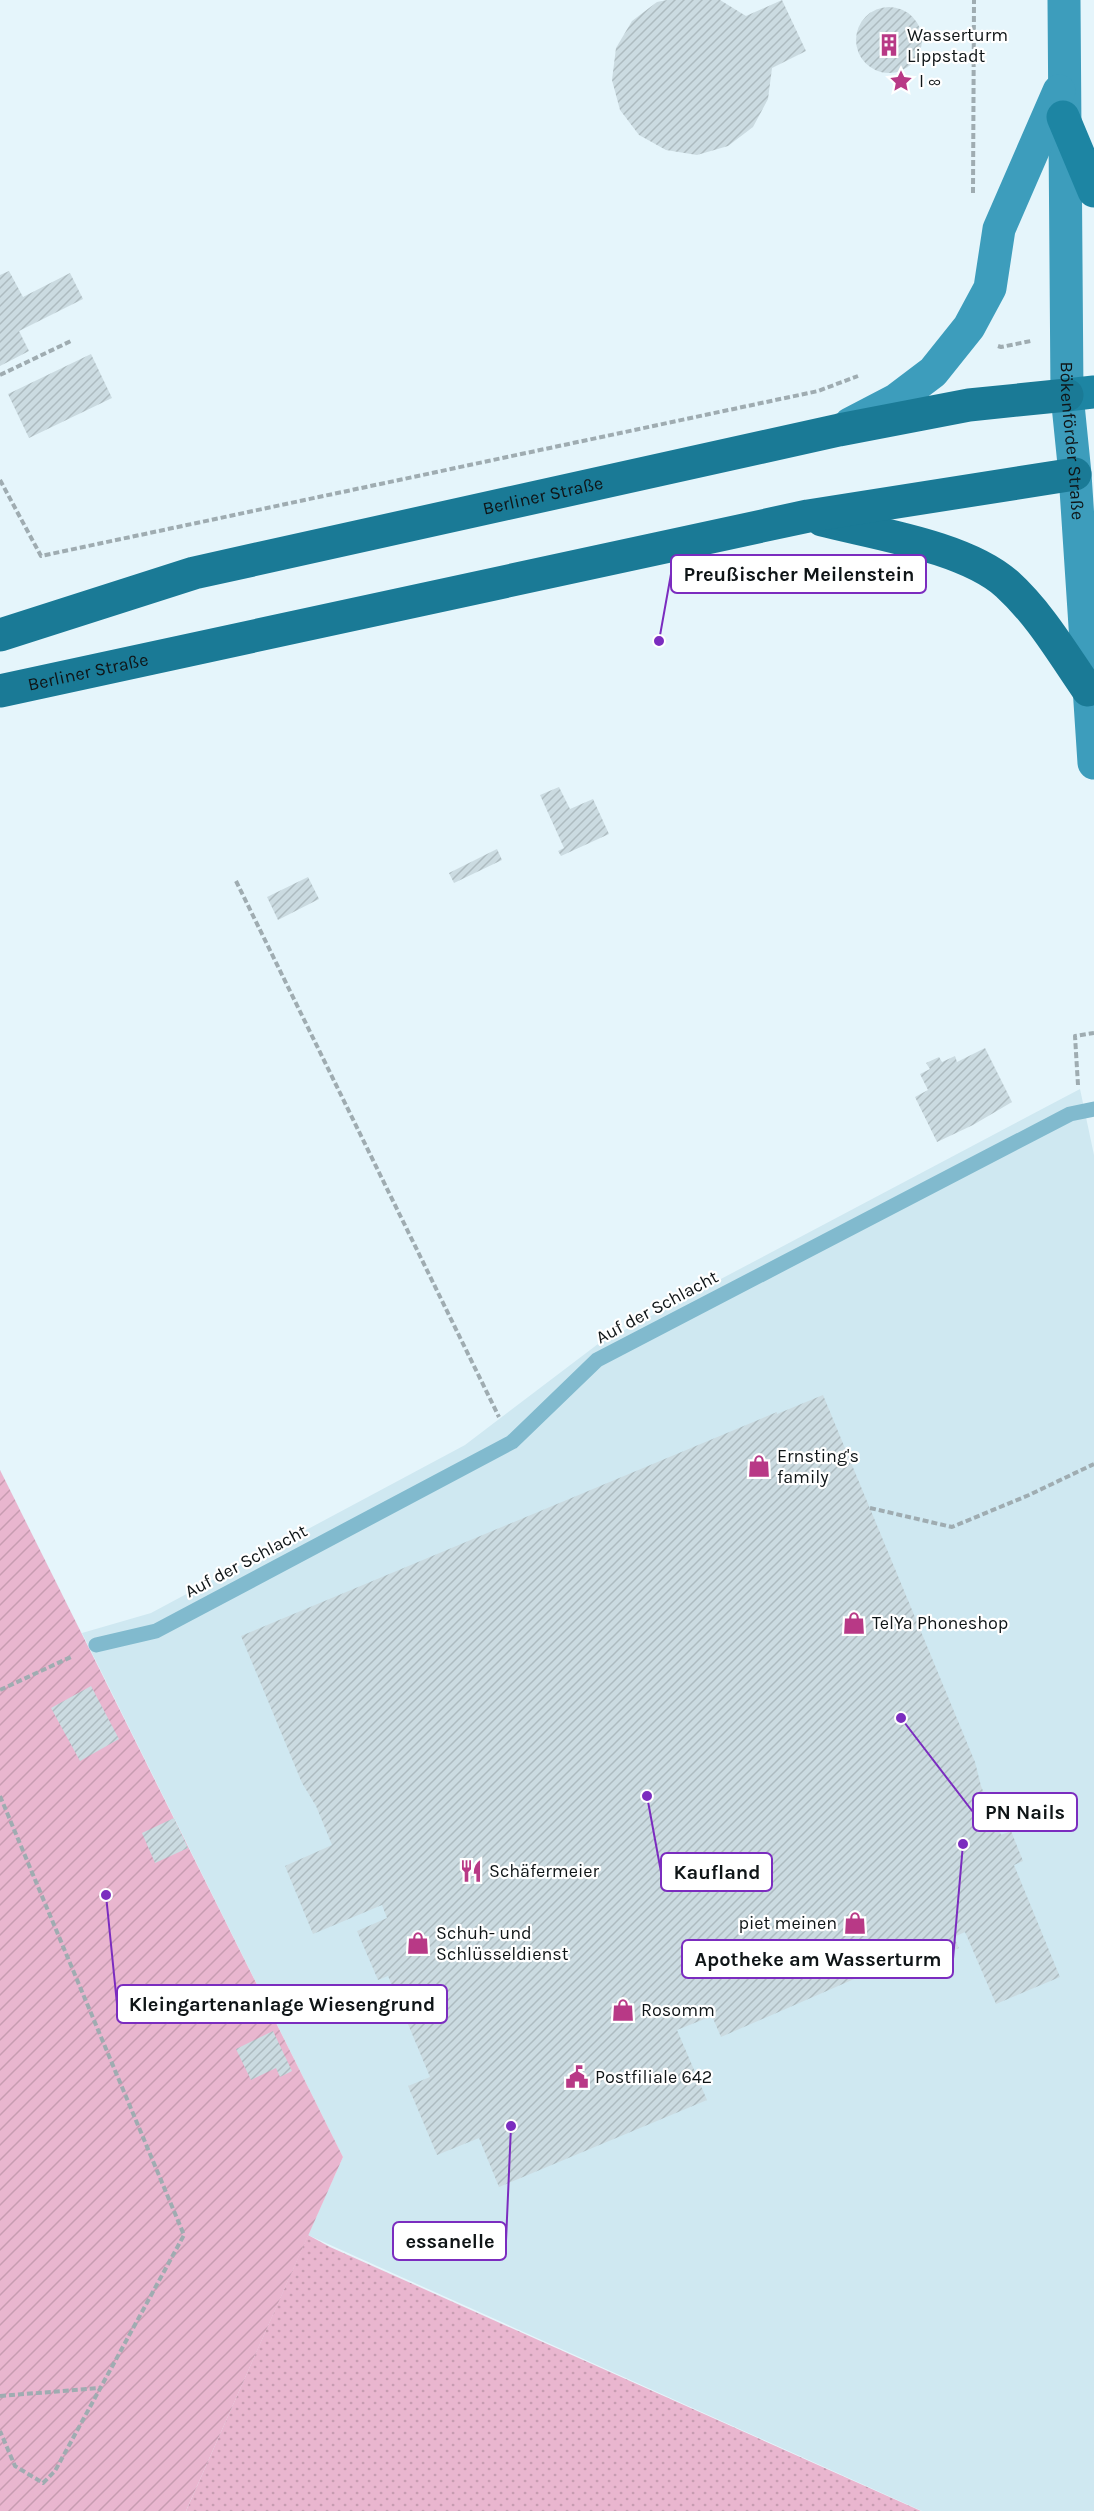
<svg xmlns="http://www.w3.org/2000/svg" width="1094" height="2511" viewBox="0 0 1094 2511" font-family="Karla,sans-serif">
<defs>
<pattern id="grass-dots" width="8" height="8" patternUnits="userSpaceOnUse" patternTransform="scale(1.5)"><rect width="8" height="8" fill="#e9b6cf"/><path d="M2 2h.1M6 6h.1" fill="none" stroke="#c79cb1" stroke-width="1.8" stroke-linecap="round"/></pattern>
<pattern id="garden-furrows" width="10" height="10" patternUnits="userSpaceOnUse" patternTransform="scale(1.5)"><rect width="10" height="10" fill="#e9b6cf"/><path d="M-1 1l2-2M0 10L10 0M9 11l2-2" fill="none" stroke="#c79cb1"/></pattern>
<pattern id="building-hatch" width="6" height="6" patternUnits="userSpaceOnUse" patternTransform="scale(1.5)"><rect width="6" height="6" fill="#cbdbe1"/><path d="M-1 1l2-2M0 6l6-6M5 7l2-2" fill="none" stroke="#adbbc0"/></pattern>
</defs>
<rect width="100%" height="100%" fill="#e5f5fb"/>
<!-- built -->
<path fill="#cfe8f1" d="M1080,1089L1094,1155V2511H922L308,2235L343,2157L82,1633L151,1613L465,1445L598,1344Z"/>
<!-- grass -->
<path fill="url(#grass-dots)" d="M308,2235L330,2247L921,2511H186Z"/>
<!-- garden -->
<path fill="url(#garden-furrows)" d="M0,1470L343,2157L186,2511H0Z"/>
<!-- building -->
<path fill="url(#building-hatch)" d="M667,0H720L746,16L782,0L806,51L772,68L768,99L753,127L728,146L697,155L666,150L639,135L620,110L612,80L616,48L632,21L657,2Z
M856 40a33 33 0 1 1 66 0a33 33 0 1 1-66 0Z
M9,271L23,297L70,273L83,299L19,331L29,351L0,366V275Z
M91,354L112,398L29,438L8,394Z
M559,787L570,809L593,799L609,834L561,856L558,851L564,848L540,795Z
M497,849L502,860L454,883L449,873Z
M308,877L319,899L278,920L267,897Z
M985,1048L1012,1102L973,1125L937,1142L915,1097L928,1090L920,1074L930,1069L926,1063L939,1057L942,1062L955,1056L957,1062Z
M823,1395L975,1762L981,1786L1001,1835L1011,1831L1023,1861L1014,1865L1060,1977L996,2004L965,1932L954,1937L959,1948L921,1963L916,1952L721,2037L712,2016L677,2030L707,2100L499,2187L479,2138L437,2155L408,2086L430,2077L388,1976L378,1980L357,1931L387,1918L382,1905L313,1934L285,1866L332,1845L316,1806L302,1783L241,1636L777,1412V1414Z
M91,1686L119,1739L80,1761L51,1708Z
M174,1818L188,1848L155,1863L142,1833Z
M273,2031L292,2071L280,2077L276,2068L251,2080L236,2049Z"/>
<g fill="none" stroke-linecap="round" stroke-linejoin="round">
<!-- path -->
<path stroke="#9facb1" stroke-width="4" stroke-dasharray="6 3" stroke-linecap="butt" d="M973,193L974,0
M998,346L1001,347L1031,341
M0,375L71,341
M0,480L41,556L818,391L858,376
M236,881L499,1417
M1078,1085L1075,1036L1094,1033
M870,1508L952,1527L1029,1495L1094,1464
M0,1690L73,1656
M0,1796L184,2235L55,2471L43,2483L15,2466L0,2431
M0,2396L100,2388"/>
<!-- service -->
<path stroke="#81bace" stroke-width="15" d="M96,1645L156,1631L512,1442L597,1360L1070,1114L1094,1109"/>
<!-- secondary -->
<g stroke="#3d9dbc" stroke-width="33">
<path id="s1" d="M1064,0L1067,395L1075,474L1094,763"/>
<path d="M850,424L896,400L933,372L969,327L990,288L999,229L1059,91"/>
</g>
<!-- primary -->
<path stroke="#1d85a3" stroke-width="33" d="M1063,117L1094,191
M1067,395L1094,392"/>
<!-- trunk -->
<g stroke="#1a7a96" stroke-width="33">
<path d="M822,520C877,534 965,547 1007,584C1040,614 1063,654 1088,690"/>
<path id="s2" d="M0,635L194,573L839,430L969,405L1067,395"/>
<path id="s3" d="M0,691L808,516L1075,474"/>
</g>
</g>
<!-- icons -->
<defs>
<g id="building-bare" transform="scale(1.8)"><path d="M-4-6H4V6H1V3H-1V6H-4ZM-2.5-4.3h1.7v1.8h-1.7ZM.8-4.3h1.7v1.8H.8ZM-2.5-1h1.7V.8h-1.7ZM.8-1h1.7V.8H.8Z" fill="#b83986" stroke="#fff" stroke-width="2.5" paint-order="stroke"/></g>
<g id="sight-bare" transform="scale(1.8)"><path d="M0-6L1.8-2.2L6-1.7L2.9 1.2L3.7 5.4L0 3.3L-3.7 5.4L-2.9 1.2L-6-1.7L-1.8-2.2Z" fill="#b83986" stroke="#fff" stroke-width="2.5" paint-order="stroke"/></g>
<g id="shop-bare" transform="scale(1.8)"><path d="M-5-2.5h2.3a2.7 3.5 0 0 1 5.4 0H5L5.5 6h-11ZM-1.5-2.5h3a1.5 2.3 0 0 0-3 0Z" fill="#b83986" stroke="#fff" stroke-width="2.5" paint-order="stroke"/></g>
<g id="restaurant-bare" transform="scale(1.8)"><path d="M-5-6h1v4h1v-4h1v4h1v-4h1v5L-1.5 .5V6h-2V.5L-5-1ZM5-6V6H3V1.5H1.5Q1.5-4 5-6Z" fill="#b83986" stroke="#fff" stroke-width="2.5" paint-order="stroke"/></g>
<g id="civic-bare" transform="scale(1.8)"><path d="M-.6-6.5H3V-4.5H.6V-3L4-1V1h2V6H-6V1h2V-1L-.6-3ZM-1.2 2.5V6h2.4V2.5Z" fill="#b83986" stroke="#fff" stroke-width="2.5" paint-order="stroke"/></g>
</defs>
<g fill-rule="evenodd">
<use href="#building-bare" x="889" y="45"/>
<use href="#sight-bare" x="901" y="81"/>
<use href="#shop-bare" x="759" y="1466"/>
<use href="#shop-bare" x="854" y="1623"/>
<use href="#restaurant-bare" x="471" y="1871"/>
<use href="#shop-bare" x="855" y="1923"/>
<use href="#shop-bare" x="418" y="1943"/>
<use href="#shop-bare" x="623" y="2010"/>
<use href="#civic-bare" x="577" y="2077"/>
</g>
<g text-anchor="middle" stroke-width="4.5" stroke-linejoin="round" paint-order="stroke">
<!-- poi labels -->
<g font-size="18" fill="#0f1517" stroke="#fff" text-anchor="start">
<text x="907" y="41">Wasserturm<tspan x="907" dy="21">Lippstadt</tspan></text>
<text x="919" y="87">I ∞</text>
<text x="777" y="1462">Ernsting's<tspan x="777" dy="21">family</tspan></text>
<text x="872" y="1629">TelYa Phoneshop</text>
<text x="489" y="1877">Schäfermeier</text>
<text x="837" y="1929" text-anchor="end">piet meinen</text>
<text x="436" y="1939">Schuh- und<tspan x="436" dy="21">Schlüsseldienst</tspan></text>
<text x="641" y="2016">Rosomm</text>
<text x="595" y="2083">Postfiliale 642</text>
</g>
<!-- street labels -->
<g font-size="18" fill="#0f1517" stroke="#fff">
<text dy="6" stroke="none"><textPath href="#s1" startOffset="441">Bökenförder Straße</textPath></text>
<text dy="6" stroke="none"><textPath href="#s2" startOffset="561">Berliner Straße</textPath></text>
<text dy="6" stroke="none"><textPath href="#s3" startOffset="90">Berliner Straße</textPath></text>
<text transform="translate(657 1307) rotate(-28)" y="6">Auf der Schlacht</text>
<text transform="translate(246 1561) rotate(-28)" y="6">Auf der Schlacht</text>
</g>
</g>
<!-- callouts -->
<path fill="none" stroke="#7b2cbf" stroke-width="2" d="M659 641L671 574M901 1718L973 1812M647 1796L661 1872M963 1844L953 1959M106 1895L117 2004M511 2126L506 2241"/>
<g fill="#7b2cbf" stroke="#fff" stroke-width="2">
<circle cx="659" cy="641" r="6"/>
<circle cx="901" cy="1718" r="6"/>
<circle cx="647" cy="1796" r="6"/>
<circle cx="963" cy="1844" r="6"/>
<circle cx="106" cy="1895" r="6"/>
<circle cx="511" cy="2126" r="6"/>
</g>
<g fill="#fff" stroke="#7b2cbf" stroke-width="2">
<rect x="671" y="555" width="255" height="38" rx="6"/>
<rect x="973" y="1793" width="104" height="38" rx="6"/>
<rect x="661" y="1853" width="111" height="38" rx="6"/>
<rect x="682" y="1940" width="271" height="38" rx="6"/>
<rect x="117" y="1985" width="330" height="38" rx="6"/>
<rect x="393" y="2222" width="113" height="38" rx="6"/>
</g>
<g font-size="20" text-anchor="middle" font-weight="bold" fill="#0f1517">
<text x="799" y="581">Preußischer Meilenstein</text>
<text x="1025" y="1819">PN Nails</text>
<text x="717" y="1879">Kaufland</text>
<text x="818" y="1966">Apotheke am Wasserturm</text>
<text x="282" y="2011">Kleingartenanlage Wiesengrund</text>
<text x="450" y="2248">essanelle</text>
</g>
</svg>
